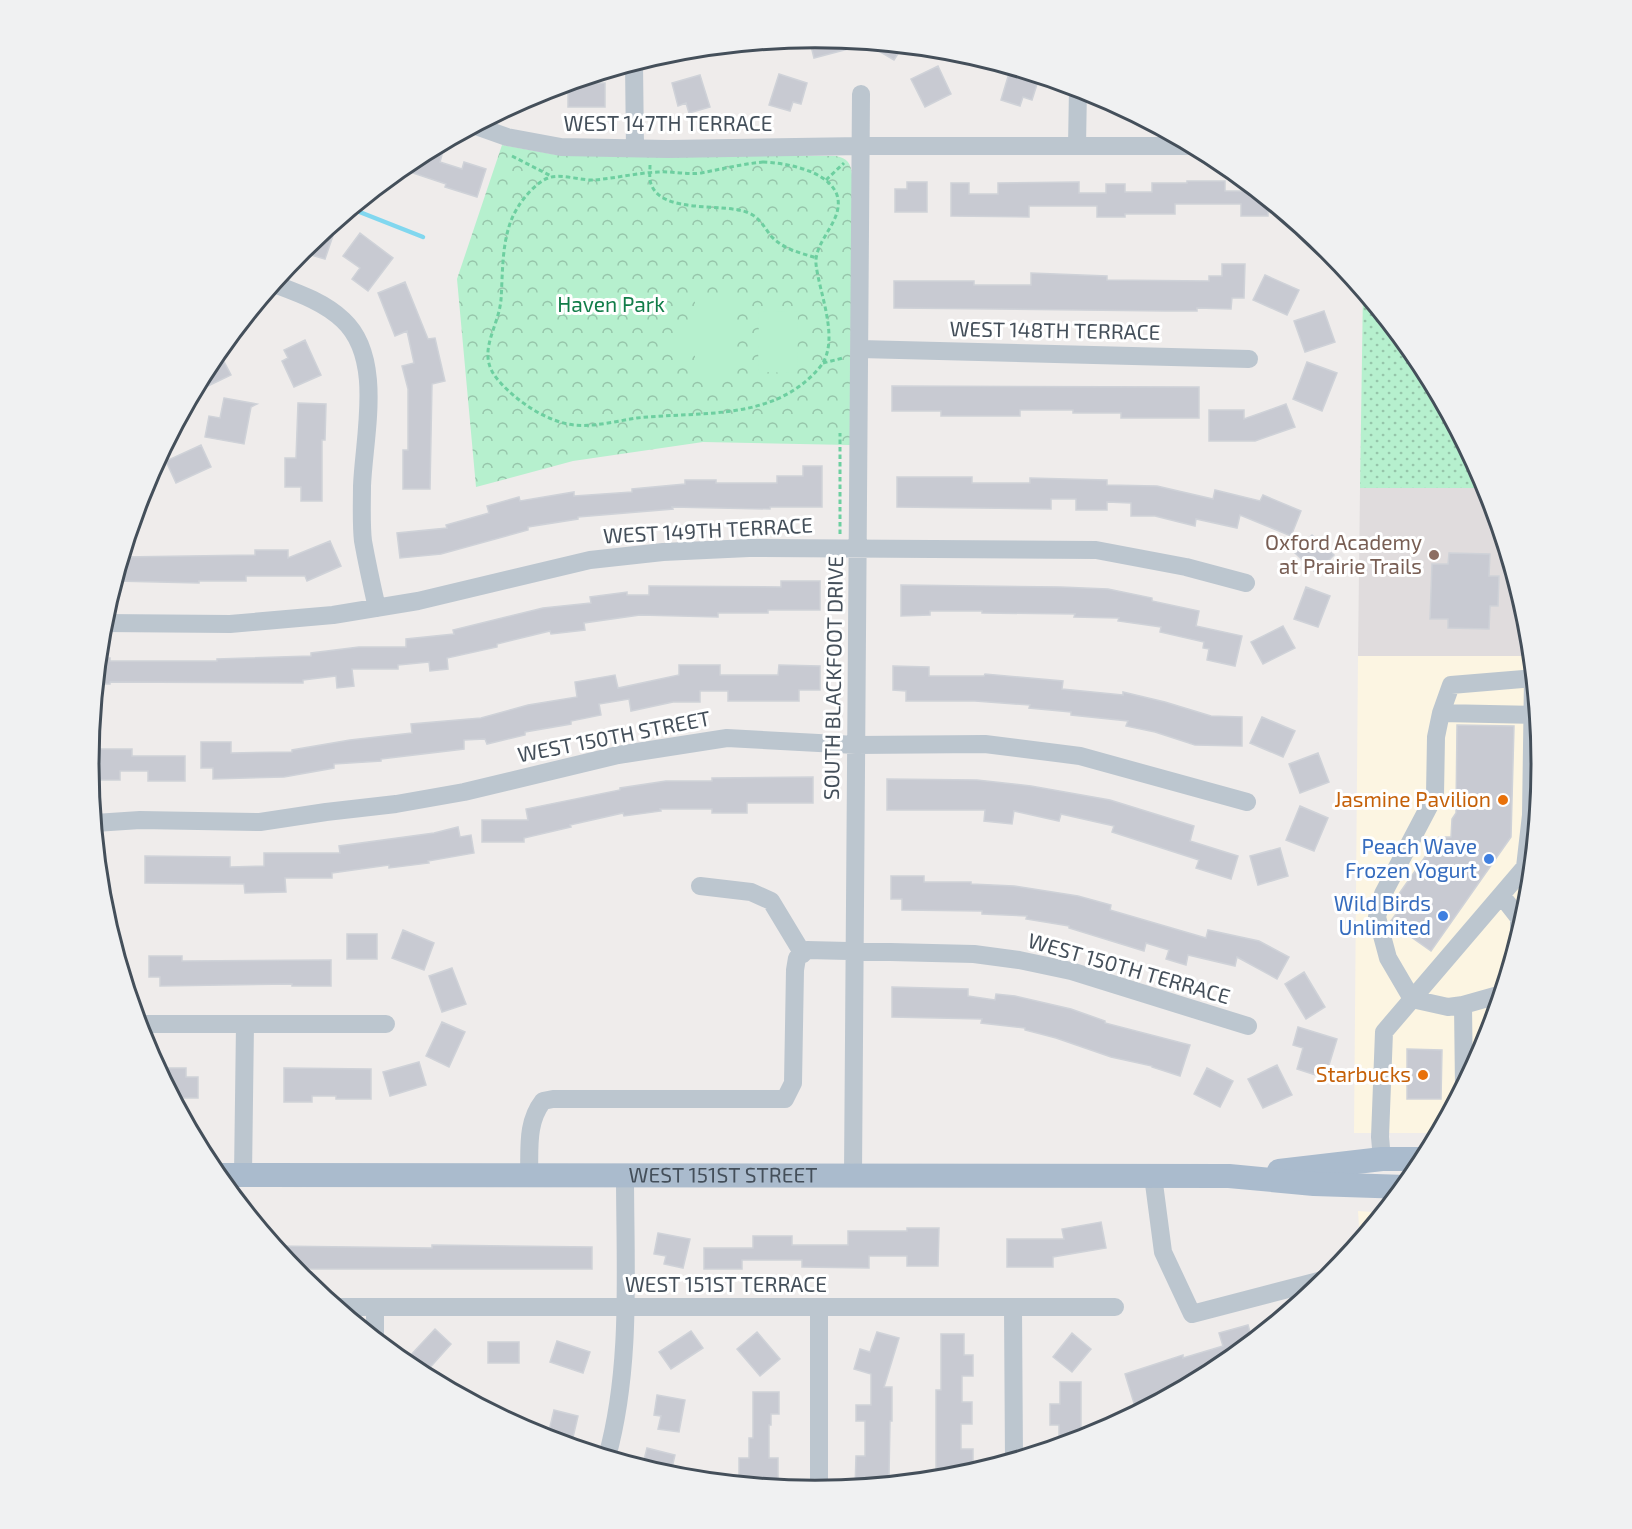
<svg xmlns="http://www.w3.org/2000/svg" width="1632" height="1529" viewBox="0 0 1632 1529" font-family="'Exo 2',sans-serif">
<defs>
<pattern id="grass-dots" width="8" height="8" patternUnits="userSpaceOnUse" patternTransform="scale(1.5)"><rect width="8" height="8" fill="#b6f0ce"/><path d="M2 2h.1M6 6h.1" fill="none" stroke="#96c5aa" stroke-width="1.8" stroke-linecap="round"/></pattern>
<pattern id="forest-crowns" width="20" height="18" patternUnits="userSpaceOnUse" patternTransform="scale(1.5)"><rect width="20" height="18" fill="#b6f0ce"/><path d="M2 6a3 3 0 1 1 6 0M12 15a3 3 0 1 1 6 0" fill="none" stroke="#96c5aa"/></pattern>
</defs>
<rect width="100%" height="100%" fill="#efeceb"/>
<!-- commercial -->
<path fill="#fcf5e2" d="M1358,656H1532L1543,765L1529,907L1488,1043L1439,1133H1354Z
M1358,1211L1384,1213L1360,1242Z"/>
<!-- education -->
<path fill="#e0dcdd" d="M1360,488H1488L1529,623L1532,656H1358Z"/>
<!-- grass -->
<path fill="url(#grass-dots)" d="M1363,290L1421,361L1488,488H1360Z"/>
<!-- forest -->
<path fill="url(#forest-crowns)" d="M502,145L557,155L836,156C847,158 851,163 852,175L850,445L703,442L573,461L476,487L457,279Z"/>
<!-- garden -->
<path fill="#b6f0ce" d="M695,296H736V379H695V350H673V323H695Z
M759,311L798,312L797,373L758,372Z"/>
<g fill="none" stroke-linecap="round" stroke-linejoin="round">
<!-- stream -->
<path stroke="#81d7ef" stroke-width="4.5" d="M352,209L423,237"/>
</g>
<!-- building -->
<path fill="#c8cad2" stroke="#cfd2d8" stroke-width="1.5" d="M809,38H816L903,46L894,60L867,44L814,58Z
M938,66L951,94L925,107L911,79Z
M1010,70L1039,78L1032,100L1023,97L1020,106L1001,100Z
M779,74L807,83L801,104L793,102L790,111L769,105Z
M700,75L710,107L689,113L686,103L678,106L672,83Z
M571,83H605V107H568V84Z
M434,148L443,151L440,162L462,169L464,162L486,169L477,197L445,187L446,184L401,169L412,160Z
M1187,181H1225V191H1249V184L1268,199V216H1241V204H1175V214H1125V217H1097V206H1029V217L951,216V183H969V194H998V183L1079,182V193H1106V184H1125V192H1152V183H1187Z
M907,182H927V212H895V189H907Z
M338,221L325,259L301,252L302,250Z
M360,233L393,258L368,291L352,279L360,268L343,256Z
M1222,264H1245L1244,298H1232L1231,309L1197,308V311H1166L894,308V281H974V285H1031V273L1107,276V280L1209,281V276H1222Z
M1265,275L1299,290L1287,315L1253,300Z
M405,282L428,339L435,338L445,381L432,384L430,489H403V450H408V389L402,366L414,363L407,331L395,336L378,293Z
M1324,311L1335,342L1305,352L1294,321Z
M305,340L321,375L294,387L282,361L288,358L284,350Z
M219,352L231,375L208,386L203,377Z
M1307,362L1337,373L1322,411L1293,399Z
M892,386L1199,387V418H1121V413H1073V410H1020V416H941V411H892Z
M224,398L257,404L251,407L244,444L205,437L209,416L220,418Z
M298,403L326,404L325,440H322V501H301V487H285V458H296Z
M1286,404L1295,427L1255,441H1209V410H1244V419Z
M201,445L211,467L176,483L166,461Z
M803,466H822V507H770V509L672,507L673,509L578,517V519L528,527V530L441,554L400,558L397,533L447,528L446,525L489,513L487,506L519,497L520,501L574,492V496L632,492V489L685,484V480H716V483H777V476H803Z
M897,477H972V483H1030V478L1107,480V485L1157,486L1213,499L1215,490L1260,501L1263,495L1301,511L1291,536L1240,515L1237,528L1196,519L1195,526L1155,516H1131V503L1107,502V510H1076V499H1051V509L897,507Z
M1312,535L1334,555L1316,573L1295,553Z
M330,541L341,566L307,581L305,576H246V581H199V583L116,581L123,557L255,555V550H288V558Z
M1449,553L1490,554L1489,576H1499L1498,606H1490L1489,629L1448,628V619H1430L1432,564H1448Z
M781,581H820V610H768V613H718V617L640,615L584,623L585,630L551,634L550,631L497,644V647L447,658L448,669L430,671L429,662L398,665V669H352L354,686L337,688L336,676L303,680V683L110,682V684H97L100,658H110V661H217V659L311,656V653L359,647H406V639L454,634L453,630L543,608L591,603L590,597L627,592V595H649V586L781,587Z
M901,585L1061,587L1108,589L1152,598V601L1199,611L1196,626L1242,636L1235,666L1207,660L1209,649L1203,648L1204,642L1160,632L1161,627L1118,621L1119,618L1074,617L1075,614L982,613V611H930V615L901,616Z
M1306,587L1330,596L1318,627L1294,619Z
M1283,626L1295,648L1263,664L1251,642Z
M679,665H720V675H778L779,665L820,666V690H799V701H728V691H700V702H673L631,711L629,699L599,704L601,715L571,721V724L525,732V735L487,744L485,739L464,740V749L381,759V761L334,764V768L284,777L213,779V768H201V742H231V753L292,752V750L350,740L412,733L411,724L481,718L528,705L577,697L575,682L615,675L618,688L679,675Z
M893,666L929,667V676H984L985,674L1063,681L1062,689L1123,695V692L1165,702L1211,716L1242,717V746L1195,745L1155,732L1126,726L1128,721L1071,715V712L1029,708L1030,705L975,701H906V691L893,690Z
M1262,717L1295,731L1283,757L1250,743Z
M1457,725L1514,726L1511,837L1431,951L1390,922L1404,903L1396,898L1439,837H1451L1452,819L1456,813Z
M100,749H132V756H185V781H148V771H120V780H100Z
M1318,753L1329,782L1300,793L1289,764Z
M813,777V803H747V813H712V809H660L661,811L624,816L623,813L570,825L571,827L524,838V842H482V820H528L526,809L620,790V788L666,781H712V778Z
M887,779L977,780L1031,786L1110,800L1194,826L1190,841L1238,856L1231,879L1196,868L1199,860L1112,832L1114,826L1061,814L1059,821L1014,811L1012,824L984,821L985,810H887Z
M1300,806L1328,818L1314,851L1286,840Z
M458,827L460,837L471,835L474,853L428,861L429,863L389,868V865L332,873V878H285L286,892L245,893L244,884L145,883V856L230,857V867L264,866V853H340L339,846L434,833Z
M1280,848L1288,876L1258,885L1250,856Z
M891,876H924V882H971V884L1014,886L1078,896L1111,905L1110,910L1206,938L1208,930L1259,941L1289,957L1277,979L1237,957L1235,966L1188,955L1186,965L1166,959L1169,950L1146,943L1144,951L1069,928V926L1026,919L1027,916L982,914V911L902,910V899H891Z
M403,930L434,943L424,970L392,958Z
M347,934H377V959H347Z
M149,956H182V961L331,960V986H292V984L160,986V977H149Z
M452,968L466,1004L442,1012L429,976Z
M1304,972L1325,1007L1306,1019L1285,984Z
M892,987L968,989V996L995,1000L996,994L1015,996L1071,1009L1105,1021V1023L1190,1045L1180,1076L1152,1067V1066L1111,1057L1056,1038L1025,1030V1028L981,1023L982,1019L892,1017Z
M442,1022L465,1032L449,1067L426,1056Z
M1298,1027L1337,1039L1325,1078L1297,1069L1303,1048L1293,1045Z
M1407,1049L1442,1050L1441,1099H1407Z
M419,1062L426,1085L390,1096L383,1072Z
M1277,1065L1292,1095L1263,1108L1248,1079Z
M164,1068H186V1077H198V1098H174L164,1080Z
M284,1068L371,1069V1099H336V1096H312V1102H284Z
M1207,1068L1233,1081L1220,1107L1194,1094Z
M1101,1222L1106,1248L1053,1257V1267H1007V1239H1064L1062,1229Z
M907,1228H939L938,1266H907V1256H869V1268L802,1267V1260H742V1269H704V1248H753V1236H792V1245H848V1231H907Z
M658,1233L690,1239L683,1268L664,1264L666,1256L654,1254Z
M432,1245L592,1247V1269H303L293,1268L275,1246L432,1248Z
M1248,1325L1253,1342L1220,1369L1137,1413L1125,1374L1183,1355V1358L1223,1346L1219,1333Z
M435,1329L451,1344L426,1372L409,1357Z
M691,1331L703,1348L671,1369L659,1352Z
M757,1332L780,1359L760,1376L737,1349Z
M877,1332L899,1338L884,1387H892V1421H890L889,1477H886V1485L855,1488L856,1456H865V1421H856V1405H871V1374L854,1369L860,1349L870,1352Z
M1072,1333L1091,1349L1072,1372L1053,1357Z
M941,1334H964V1355H973V1376H962V1402H972V1424H961V1449H973V1472H936V1390H941Z
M557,1341L590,1352L583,1373L550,1362Z
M488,1342H519V1363H488Z
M1060,1382H1081V1440L1059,1447V1425H1050V1404H1060Z
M753,1392H779V1414H771V1425H769V1458H778V1488L739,1484V1458H749V1438H753Z
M657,1395L685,1400L679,1432L658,1429L661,1416L654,1415Z
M554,1410L578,1416L571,1446L547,1439Z
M647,1448L675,1455L670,1476L642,1468Z"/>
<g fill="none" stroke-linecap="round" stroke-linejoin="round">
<!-- path -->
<path stroke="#6dcfa0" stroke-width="3" stroke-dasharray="4.5 3" stroke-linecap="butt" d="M512,156L551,176
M763,162C785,163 828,170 837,195C845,220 814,240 816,264C819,293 841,341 820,367C774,422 701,411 637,418C617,421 595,427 574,425C547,422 516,401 498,380C475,353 498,330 501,300C503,271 501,233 518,207C524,197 537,182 548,178C561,173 581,181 595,180C616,178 637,173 658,172C673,171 686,175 701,173C722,169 742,164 763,162Z
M650,165C650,171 649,179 651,184C662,215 724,202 749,213C760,218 764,227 771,236C783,249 800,253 817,258
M826,180L844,163
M823,363L843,358
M840,534V433"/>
<!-- minor -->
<path stroke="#bcc6cf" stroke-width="18" d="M634,64L635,148
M476,126L507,137L561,147L668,149L862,146H1194
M1077,146L1078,88
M274,284C298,293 324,302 343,320C384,358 364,436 362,486C362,504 361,524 363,541C367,563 372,586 377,608
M860,349L1249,359
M103,623L230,624L333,615L418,601L590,560L663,552L749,548L1096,550L1186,567L1246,583
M1531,643L1533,678L1531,815H1538
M1441,713L1451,685L1534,678
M95,823L140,820L260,822L326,812L396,804L464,792L618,755L727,738L856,745L985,744L1080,756L1247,802
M1525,867L1531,815
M700,886L751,892L771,901L803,954
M1501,895L1519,918V939
M1502,994L1463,1005L1448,1007L1412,999L1388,958L1377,917L1383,894L1435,795L1436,737L1441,713L1533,715
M1463,1005L1464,1087
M139,1024H386
M1382,1159L1380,1137L1384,1032L1525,867H1533
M243,1175L245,1024
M529,1175C530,1149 526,1123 543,1101L553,1099H785L793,1083L795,970L797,958L807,950L974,954L1019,960L1071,971L1248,1026
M853,1175L861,94
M1153,1176L1163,1252L1192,1314L1330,1278
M337,1307H1115
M375,1307V1338
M1013,1308L1014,1461
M607,1457C632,1366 625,1269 625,1175
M819,1491V1308"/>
<!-- major -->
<g stroke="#aabbcd" stroke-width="24">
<path d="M1279,1171L1382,1159H1425"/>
<path id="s1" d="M217,1175L1229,1176L1314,1184L1406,1187"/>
</g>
</g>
<!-- markers -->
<circle fill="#8d6e63" stroke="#fff" stroke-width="2" cx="1434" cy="555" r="6"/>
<g fill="#e8710a" stroke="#fff" stroke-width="2">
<circle cx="1503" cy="800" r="6"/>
<circle cx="1423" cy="1075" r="6"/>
</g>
<g fill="#3f7fe0" stroke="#fff" stroke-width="2">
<circle cx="1489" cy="859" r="6"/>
<circle cx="1443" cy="916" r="6"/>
</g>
<g text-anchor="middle" stroke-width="6" stroke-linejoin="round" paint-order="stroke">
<!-- street labels -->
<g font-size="21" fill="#444f5a" stroke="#fff">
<text x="668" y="131">WEST 147TH TERRACE</text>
<text transform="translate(1055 331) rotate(1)" y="7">WEST 148TH TERRACE</text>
<text transform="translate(708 531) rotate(-3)" y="7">WEST 149TH TERRACE</text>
<text transform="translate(834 678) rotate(-89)" y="7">SOUTH BLACKFOOT DRIVE</text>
<text transform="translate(614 737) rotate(-11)" y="7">WEST 150TH STREET</text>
<text transform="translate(1129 969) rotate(16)" y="7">WEST 150TH TERRACE</text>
<text dy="7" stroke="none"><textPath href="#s1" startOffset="506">WEST 151ST STREET</textPath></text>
<text x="726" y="1292">WEST 151ST TERRACE</text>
</g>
<!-- park labels -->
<g font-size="21" fill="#127d49" stroke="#fff">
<text x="611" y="312">Haven Park</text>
</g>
<!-- education labels -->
<g font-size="21" fill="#785e54" stroke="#fff" text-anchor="end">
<text x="1422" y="550">Oxford Academy<tspan x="1422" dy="24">at Prairie Trails</tspan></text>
</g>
<!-- food labels -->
<g font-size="21" fill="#c56008" stroke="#fff" text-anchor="end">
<text x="1491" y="807">Jasmine Pavilion</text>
<text x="1411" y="1082">Starbucks</text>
</g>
<!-- shop labels -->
<g font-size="21" fill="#366cbe" stroke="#fff" text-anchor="end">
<text x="1477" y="854">Peach Wave<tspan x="1477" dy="24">Frozen Yogurt</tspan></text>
<text x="1431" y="911">Wild Birds<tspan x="1431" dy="24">Unlimited</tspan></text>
</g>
</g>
<!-- crop -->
<path d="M0 0H1632V1529H0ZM99 764a716 716 0 1 1 1432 0a716 716 0 1 1-1432 0Z" fill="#f0f1f2" fill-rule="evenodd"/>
<path fill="none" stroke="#444f5a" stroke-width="3" d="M99 764a716 716 0 1 1 1432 0a716 716 0 1 1-1432 0Z"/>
</svg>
